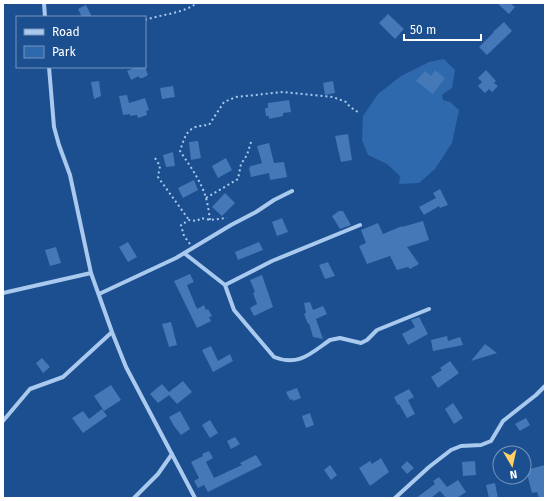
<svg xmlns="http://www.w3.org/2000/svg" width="548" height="501" viewBox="0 0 548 501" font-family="'Fira Sans',sans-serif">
<rect width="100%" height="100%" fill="#1b4f8f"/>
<!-- green -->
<path fill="#2e69ad" d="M444,59L455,70L452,88L442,95L443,100L450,102L459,110L452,143L435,169L419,183L399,184L400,176L387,164L368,155L362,140L363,116L378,94L401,76L429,62Z"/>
<!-- building -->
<path fill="#4478b7" d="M497,3H510L515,7L509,14Z
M86,5L92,17H82L78,9Z
M388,14L404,29L395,39L379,23Z
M504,22L512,31L487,55L479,47L494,32H493Z
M136,67H145L148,75L143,78H139V76L131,80L127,71Z
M435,70L445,78L433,94L416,81L425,71L431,76Z
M486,70L496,81L494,83L498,86L492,92L489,89L485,93L478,86L482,82L478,78Z
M99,81L101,96L94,99L91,82Z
M333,81L335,93L325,95L323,83Z
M173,86L175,97L162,99L160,88Z
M127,95L129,103L145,98L149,110L146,111L147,115L138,118L137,115L130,116V114L123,115L119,96Z
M289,100L291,112L283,113V116L269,119V116H266L265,108H268V103Z
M348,134L352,160L341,162L335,136Z
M198,141L201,158L191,160L189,142Z
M269,143L274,163L284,162L287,177L270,180L269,173L251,177L249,168L251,166L262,163L257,146Z
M173,152L175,166L166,167L163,155Z
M226,158L232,170L218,178L212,166Z
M194,180L198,190L183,198L178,188Z
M440,189L448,205L440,208L439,206L424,215L419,207L436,198L433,193Z
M225,193L235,203L222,216L212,207Z
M339,211H343L351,225L340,229L332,216Z
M282,218L288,232L277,236L272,222Z
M423,221L429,240L407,247L419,264L410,269L408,267L397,270L390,256L367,264L359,246L366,243L361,230L378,223L383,234L402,226V227Z
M128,242L137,257L128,262L119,247Z
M259,242L263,250L238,260L235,252Z
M56,247L61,263L50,266L45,250Z
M328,262L335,276L325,279L319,265Z
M190,274L194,282L187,285L197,309L204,305L206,310L208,309L212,316L209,317L211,321L197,328L174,281Z
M262,275L273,307L254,316L250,308L257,304L253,293L255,292L250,280Z
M310,302L313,310L323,306L327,314L316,319L323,339L313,337L309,323L308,324L304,314L306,313L304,303Z
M419,317L428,334L408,345L402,334L415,327L411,320Z
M171,322L177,345L169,347L162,324Z
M447,336L448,341L460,337L463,345L433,351L431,340Z
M485,344L497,353L471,361Z
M211,346L218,361L230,354L233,361L213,372L202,350Z
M42,358L50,367L43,373L36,363Z
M450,361L459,373L438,388L431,377L442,370L440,368Z
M183,381L192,392L177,404L169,395L158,403L150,394L162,384L169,392Z
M111,385L121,400L104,411L94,396Z
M297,388L301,398L293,401L292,399L290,400L286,392Z
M409,389L414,397L408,400L415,414L407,418L399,404L398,405L394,397Z
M453,403L463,418L454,424L445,409Z
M102,409L107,416L83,433L72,418L83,411L89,419Z
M180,411L190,429L181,435L174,426L169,417Z
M310,413L314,425L306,428L302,416Z
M526,418L530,425L520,431L515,424Z
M210,420L218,433L210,438L202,425Z
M235,437L240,444L231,449L227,441Z
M209,451L213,458L206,462L214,478L242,465L240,463L256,455L262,465L208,492L204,485L198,488L194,481L199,478L191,462L203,456L202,454Z
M381,458L389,472L370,486L359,468L370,461L372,464Z
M407,461L414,468L407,474L401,467Z
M475,461L476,475L463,476L462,462Z
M330,465L337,475L331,480L324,470Z
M545,465V498H539L537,492L532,493L526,470Z
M439,477L447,487L458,480L466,492L457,498H446L440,491L431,498H416L435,484L433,481Z
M495,483L498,498H489L486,485Z"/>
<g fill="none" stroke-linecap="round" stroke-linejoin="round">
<!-- path -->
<path stroke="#a9c9ee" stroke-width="2" stroke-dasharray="2 3" stroke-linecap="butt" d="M145,20C162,14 182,14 197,3
M155,158L160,166L158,177L189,220
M206,198L238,179L241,164L247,155L251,142
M210,220C209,213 208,205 206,198C201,181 190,166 180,151C186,132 188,126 209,125L224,102L236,97L283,92L333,97L346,102L350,107L358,112
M190,244L184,236L181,225L189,220L197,221L201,218L210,220L227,218"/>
<!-- street -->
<path stroke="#a9c9ee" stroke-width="4" d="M44,3L45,17
M49,67L54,127L59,145L70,175L91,273L112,332L126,367L195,498
M184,253L225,285L234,310L274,357C299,367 311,353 330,340L340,338L361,343L367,340L377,330L429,309
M225,285L272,261L360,225
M3,293L91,273
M99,294L176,258L231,225L256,212L274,200L292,191
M3,421L30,389L63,377L112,332
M134,498L158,474L172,454
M395,498L429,467L451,450L461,446L481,445L491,441L503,421L536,395L545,386"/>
</g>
<!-- border -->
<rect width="548" height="501" fill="none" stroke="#ffffff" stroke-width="8"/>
<!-- legend -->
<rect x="16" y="16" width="130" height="52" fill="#1b4f8f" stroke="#7695bc"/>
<rect x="24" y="29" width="20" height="6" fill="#a9c9ee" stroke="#7695bc"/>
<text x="52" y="36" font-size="12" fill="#ffffff">Road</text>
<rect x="24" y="46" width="20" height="12" fill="#2e69ad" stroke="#7695bc"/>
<text x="52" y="56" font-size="12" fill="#ffffff">Park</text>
<!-- north arrow -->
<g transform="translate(512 465) rotate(171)"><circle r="19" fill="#1b4f8f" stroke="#7695bc"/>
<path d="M0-3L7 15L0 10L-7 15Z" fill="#ffd166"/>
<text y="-6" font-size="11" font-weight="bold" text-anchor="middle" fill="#ffffff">N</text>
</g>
<!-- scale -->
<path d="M404 34v6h77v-6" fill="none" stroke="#ffffff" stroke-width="2"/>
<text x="410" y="34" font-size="12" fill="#ffffff" stroke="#1b4f8f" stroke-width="3" paint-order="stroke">50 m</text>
</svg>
